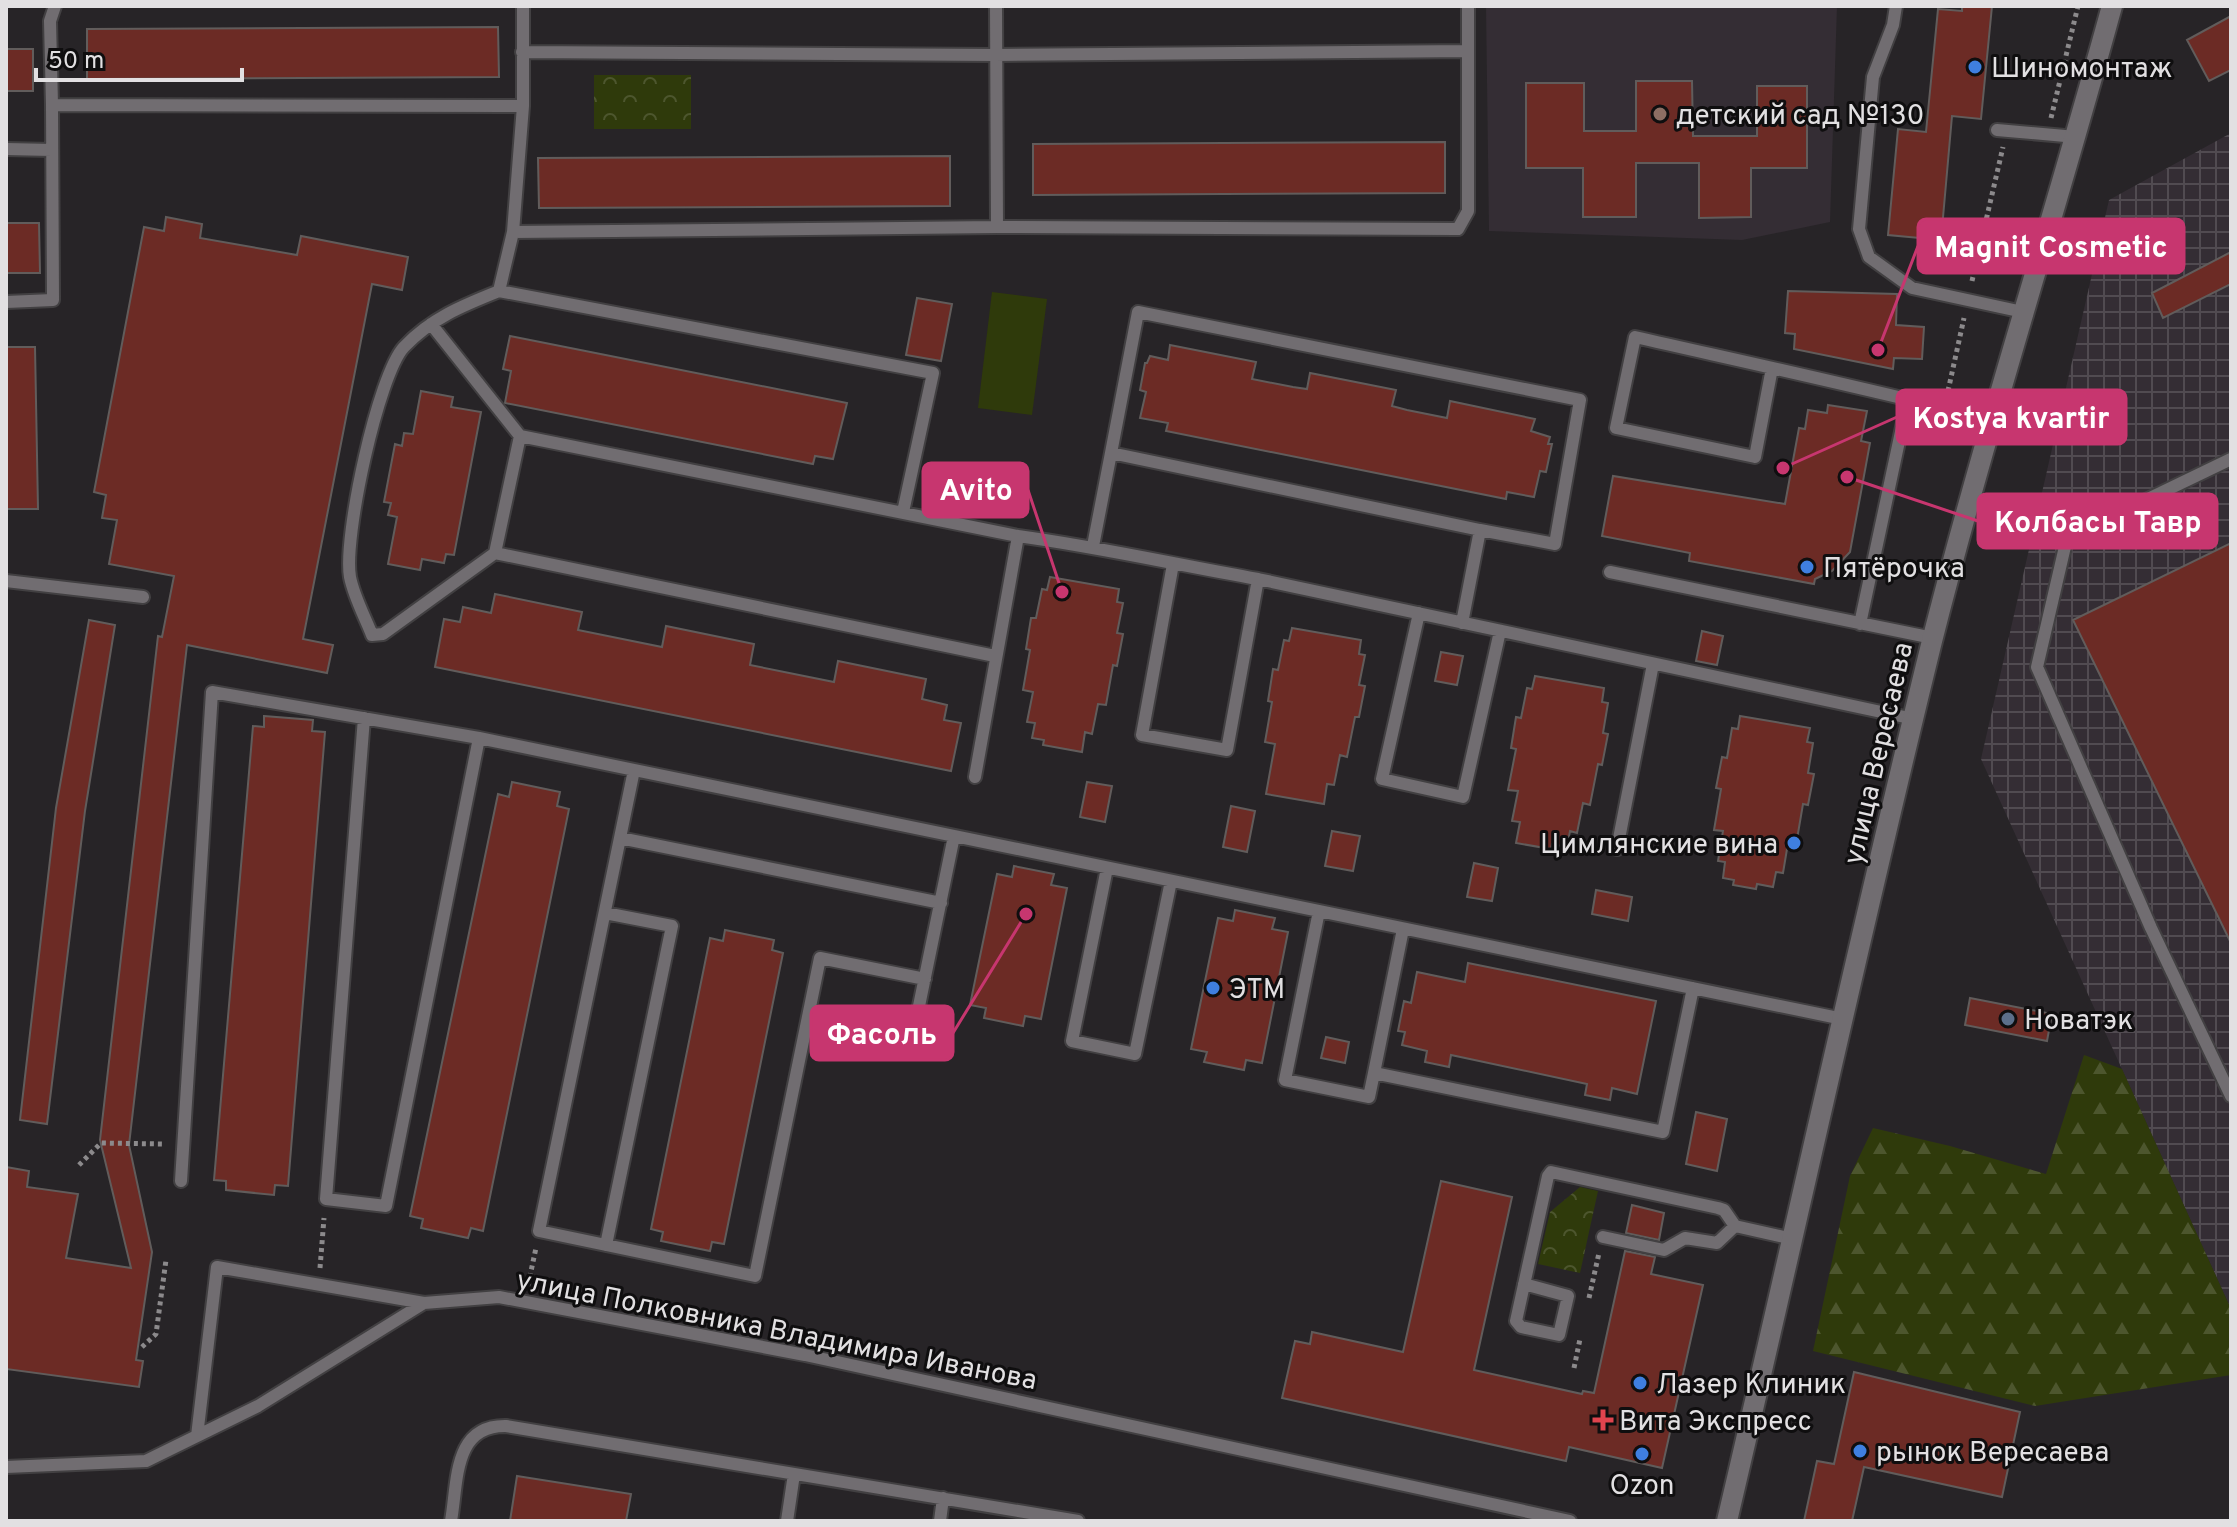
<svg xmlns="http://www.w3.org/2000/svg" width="2237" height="1527" viewBox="0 0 2237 1527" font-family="Overpass,sans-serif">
<defs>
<pattern id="industrial-grid" width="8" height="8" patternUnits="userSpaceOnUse" patternTransform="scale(2)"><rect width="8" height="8" fill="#342d34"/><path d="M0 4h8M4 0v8" fill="none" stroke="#514b51"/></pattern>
<pattern id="forest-firs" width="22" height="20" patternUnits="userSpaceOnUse" patternTransform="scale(2)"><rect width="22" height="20" fill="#2f3a0b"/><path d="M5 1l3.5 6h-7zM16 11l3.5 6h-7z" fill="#4d562e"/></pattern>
<pattern id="park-crowns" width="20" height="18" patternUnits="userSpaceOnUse" patternTransform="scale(2)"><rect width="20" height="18" fill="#2f3a0b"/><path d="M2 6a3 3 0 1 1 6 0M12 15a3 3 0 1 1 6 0" fill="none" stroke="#4d562e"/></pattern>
</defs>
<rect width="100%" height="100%" fill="#272427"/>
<!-- built -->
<path fill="#342d34" d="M1486,6H1837L1830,222L1742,240L1489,231Z"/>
<!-- industrial -->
<path fill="url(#industrial-grid)" d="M2231,133V1309L1981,759L2109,200Z"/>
<!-- grass -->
<path fill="#2f3a0b" d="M992,292L1047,299L1032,415L978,408Z"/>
<!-- forest -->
<path fill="url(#forest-firs)" d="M2084,1055L2122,1069L2231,1309V1375L2035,1406L1813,1351L1850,1176L1873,1128L1950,1146L2046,1174Z"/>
<!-- park -->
<path fill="url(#park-crowns)" d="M594,75H691V129H594Z
M1580,1187L1598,1191L1580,1273L1538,1264L1550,1212Z"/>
<!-- building -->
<path fill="#6c2b25" stroke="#615c5b" stroke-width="2" d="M1962,6H1992L1981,119L1952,116L1941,240L1888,235L1898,129L1926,132L1938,9L1962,11Z
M2231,16V70L2209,81L2187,40Z
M498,27L499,77L87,79V29Z
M6,49H33V91H6Z
M1636,81H1692L1693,136H1757V86H1807V168H1751V217L1699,218V163H1636V217H1583V168H1526V83H1584V131H1636Z
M1445,142V193L1033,195V144Z
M950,156V206L539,208L538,158Z
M166,217L202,224L200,238L297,255L301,236L408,257L402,290L372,284L303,639L333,645L327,673L187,645L129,1145L152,1252L136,1360L143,1361L139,1387L6,1369V1167L29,1171L27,1187L78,1194L66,1258L131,1268L100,1140L158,636L162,637L174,576L109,564L117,520L102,518L106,495L94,492L144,227L164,231Z
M6,223H39L40,273H6Z
M2231,252V284L2163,318L2152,293Z
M1788,291L1897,294L1896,325L1924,327L1922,359L1894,358L1893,369L1794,349L1795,334L1785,333Z
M917,298L952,304L941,361L906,355Z
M510,336L847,403L833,459L815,456L813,464L505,403L511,371L503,369Z
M1170,345L1256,362L1252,379L1293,387L1307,389L1310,373L1396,390L1392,406L1407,410L1447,418L1450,401L1535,419L1531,431L1550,437L1548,444H1552L1546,472L1540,471L1534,497L1507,492L1506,499L1166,431L1168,423L1140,418L1146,392L1140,390L1145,363H1147L1150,356L1168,360Z
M6,347H35L38,509H6Z
M421,391L453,397L451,407L481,412L454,555L446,554L444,563L422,559L420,570L388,564L397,517L388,515L391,503L384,502L395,444L402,446L404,433L413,434Z
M1828,405L1867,411L1861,441L1870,443L1850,552L1832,571L1815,579L1814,584L1689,561L1690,553L1602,536L1613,476L1785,504L1799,428L1805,429L1808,410L1827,413Z
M2231,543V943L2073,620Z
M1050,577L1119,589L1117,602L1123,603L1117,633L1123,634L1117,666L1113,665L1106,705L1098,704L1092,734L1085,732L1082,752L1043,745L1044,740L1032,738L1035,723L1027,722L1033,692L1023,690L1030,650L1026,649L1031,618H1036L1042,589L1047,590Z
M495,594L582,612L578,630L662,647L666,626L754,644L750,665L834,682L838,661L926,679L922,699L947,705L944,720L961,723L951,771L435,667L444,619L460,622L463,607L491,613Z
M89,620L115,625L85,811L47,1124L20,1120L56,808Z
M1292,628L1361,640L1359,654L1365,655L1359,685L1365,686L1359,717H1355L1347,757L1340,755L1334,785L1327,784L1324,804L1266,794L1275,744L1265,742L1272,702L1268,701L1273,669L1278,670L1284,640L1289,641Z
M1702,631L1723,636L1717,665L1696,661Z
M1441,652L1463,656L1457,685L1435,681Z
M1535,676L1604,688L1602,702L1608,703L1603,733L1608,734L1602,765L1598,764L1590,805L1583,803L1577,833L1570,831L1567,847L1552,844L1551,849L1516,843L1520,822L1512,821L1518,791L1508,790L1516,749L1511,748L1516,717L1521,718L1527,688L1532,689Z
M264,716L313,720L312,731L325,732L288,1186L275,1185L274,1195L226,1190V1181L214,1180L253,726L264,727Z
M1740,716L1810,728L1807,742L1813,743L1808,773L1814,774L1808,805L1803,804L1796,845L1788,843L1783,873L1776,872L1773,887L1757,884L1756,889L1733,885L1734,880L1723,878L1725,862L1718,861L1723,831L1714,830L1721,789L1716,788L1722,757L1727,758L1732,728L1738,729Z
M512,782L560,792L557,806L569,809L483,1231L471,1228L468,1238L421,1228L423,1219L410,1216L498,794L509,797Z
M1087,782L1112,786L1105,822L1080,817Z
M1231,806L1255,811L1247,852L1223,847Z
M1332,831L1360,836L1353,871L1325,866Z
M1474,863L1498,868L1492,901L1467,897Z
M1014,866L1054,874L1051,885L1067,888L1041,1019L1025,1016L1023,1026L984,1018L986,1008L970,1005L997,874L1012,877Z
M1596,890L1632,897L1628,921L1592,914Z
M1235,910L1275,918L1272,929L1288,932L1262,1063L1246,1060L1244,1070L1204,1062L1207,1052L1191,1049L1218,918L1233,921Z
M725,930L774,940L772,950L783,953L724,1244L712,1242L710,1251L661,1241L663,1232L651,1229L710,938L723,941Z
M1468,963L1656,1001L1637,1094L1612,1088L1610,1100L1585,1095L1587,1084L1451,1055L1449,1067L1425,1062L1427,1051L1402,1045L1405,1032L1398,1031L1404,1001L1411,1003L1417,972L1465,982Z
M1970,998L2052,1014L2047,1041L1965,1025Z
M1326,1037L1349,1042L1345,1063L1321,1058Z
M1696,1112L1727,1119L1717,1171L1686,1164Z
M1441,1181L1512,1197L1474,1370L1582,1394L1583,1391L1594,1393L1625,1251L1655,1257L1651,1274L1703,1285L1662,1468L1569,1447L1566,1461L1282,1398L1295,1341L1310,1344L1312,1332L1403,1352Z
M1632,1205L1664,1213L1659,1240L1626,1233Z
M1854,1372L2020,1412L2002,1497L1864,1467L1852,1521H1804L1817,1461L1834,1464Z
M517,1476L631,1494L626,1521H510Z"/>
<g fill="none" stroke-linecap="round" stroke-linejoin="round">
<!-- service casing -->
<g stroke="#424042" stroke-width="16">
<path id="service" d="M523,6V106L513,232L499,291L933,373L903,512
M996,6L997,227
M1896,6L1893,25L1873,77L1859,229L1869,257L1912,288L2023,312
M522,52L995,55L1468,51
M52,105L50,21L55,6
M1997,130L2076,137
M6,149L52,150
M513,232L997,227L1458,229L1468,211V6
M499,291C464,305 431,318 404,347C378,375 343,538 350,577C354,597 365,617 372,635L383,634L495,553L520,436
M6,302L53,300L52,105L523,106
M431,324L520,436L1018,536L975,777
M1772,368L1755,457L1616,428L1635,337C1754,364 1874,390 1992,420
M1111,453L1138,312L1580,400L1555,544L1480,530
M2231,459L2067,538L2037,667L2151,928L2231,1096
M1018,536C1099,547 1178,565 1258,579L1914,719
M1093,546L1111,453L1480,530L1462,623
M495,553L995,656
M1173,564L1142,735L1227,750L1258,579
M1610,572L1933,638
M6,581L143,597
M1419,613L1382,779L1463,797L1500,631
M1860,624L1908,399
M364,718L326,1199L386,1206L479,738
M634,770L539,1231L755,1276L820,958L925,979
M620,838L941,903
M1617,849L1653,664
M1107,868L1072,1041L1135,1054L1171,881
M1319,911L1285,1080L1369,1097L1374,1073
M605,913L672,926L606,1245
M1403,929L1374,1073L1663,1132L1693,988
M919,1006L954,836
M181,1181L212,692L479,738L1843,1019
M1603,1237L1664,1250L1685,1238L1717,1243L1735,1226L1793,1239
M1524,1284L1568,1296L1559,1335L1521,1327L1516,1321L1548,1176L1551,1172L1718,1208L1724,1210L1735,1226
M197,1436L217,1267L424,1303
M6,1467L146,1461L258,1406L424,1303L499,1297L805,1355L1570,1521
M451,1521C458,1481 453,1425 506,1426L1078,1521
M787,1521L794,1474
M940,1521L943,1498"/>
</g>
<!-- secondary casing -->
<g stroke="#424042" stroke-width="24">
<path id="secondary" d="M1727,1521C1796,1228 1860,933 1932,641C1986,428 2054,218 2112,6"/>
</g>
<!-- path -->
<path stroke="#8c8a8c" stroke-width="5" stroke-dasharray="4 4" stroke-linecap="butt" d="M2051,118L2078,6
M1972,281L2003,147
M1948,391L1964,318
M79,1165L101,1143L165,1144
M320,1268L324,1218
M528,1285L536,1248
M1589,1298L1599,1253
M142,1347L156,1334L166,1260
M1574,1368L1580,1339"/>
<!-- service -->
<use href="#service" stroke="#716d71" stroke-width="12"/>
<!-- secondary -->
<use href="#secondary" stroke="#716d71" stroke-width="20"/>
</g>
<!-- markers -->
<g fill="#3f7fe0" stroke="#0f0e0f" stroke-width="3">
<circle cx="1975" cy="67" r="8"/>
<circle cx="1807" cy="567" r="8"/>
<circle cx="1794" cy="843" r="8"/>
<circle cx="1213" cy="988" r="8"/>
<circle cx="1640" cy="1383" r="8"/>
<circle cx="1860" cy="1451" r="8"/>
<circle cx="1642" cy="1454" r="8"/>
</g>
<circle fill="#8d6e63" stroke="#0f0e0f" stroke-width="3" cx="1660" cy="114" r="8"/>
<circle fill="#5c6f8a" stroke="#0f0e0f" stroke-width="3" cx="2008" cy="1019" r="8"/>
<path fill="#e0444e" stroke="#0f0e0f" stroke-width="3" d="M1599 1408h8v8h8v8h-8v8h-8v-8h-8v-8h8z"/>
<g text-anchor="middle" stroke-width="6" stroke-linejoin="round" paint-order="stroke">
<!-- poi labels -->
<g font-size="28" fill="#e2e0e2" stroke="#0f0e0f" text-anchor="start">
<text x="1991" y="77">Шиномонтаж</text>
<text x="1676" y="124">детский сад №130</text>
<text x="1823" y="577">Пятёрочка</text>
<text x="1778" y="853" text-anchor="end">Цимлянские вина</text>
<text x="1229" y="998">ЭТМ</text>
<text x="2024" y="1029">Новатэк</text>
<text x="1656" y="1393">Лазер Клиник</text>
<text x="1619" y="1430">Вита Экспресс</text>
<text x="1876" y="1461">рынок Вересаева</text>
<text x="1642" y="1494" text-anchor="middle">Ozon</text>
</g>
<!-- street labels -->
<g font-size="28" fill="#e2e0e2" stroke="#0f0e0f">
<text transform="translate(1877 753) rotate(-77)" y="10">улица Вересаева</text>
<text transform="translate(777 1329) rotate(11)" y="10">улица Полковника Владимира Иванова</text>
</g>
</g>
<!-- callouts -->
<path fill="none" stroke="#c7366f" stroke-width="3" d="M1878 350L1918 246M1783 468L1897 417M1062 592L1028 490M1847 477L1978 521M1026 914L953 1033"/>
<g fill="#c7366f" stroke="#0f0e0f" stroke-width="3">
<circle cx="1878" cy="350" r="8"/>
<circle cx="1783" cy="468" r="8"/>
<circle cx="1062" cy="592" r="8"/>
<circle cx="1847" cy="477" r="8"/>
<circle cx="1026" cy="914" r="8"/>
</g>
<g fill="#c7366f" stroke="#c7366f" stroke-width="3">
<rect x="1918" y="219" width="266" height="54" rx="8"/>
<rect x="1897" y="390" width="229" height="54" rx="8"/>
<rect x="923" y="463" width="105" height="54" rx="8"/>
<rect x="1978" y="494" width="239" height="54" rx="8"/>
<rect x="811" y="1006" width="142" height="54" rx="8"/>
</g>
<g font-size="30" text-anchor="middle" font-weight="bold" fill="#fff">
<text x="2051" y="257">Magnit Cosmetic</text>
<text x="2011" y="428">Kostya kvartir</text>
<text x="976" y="500">Avito</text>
<text x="2098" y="532">Колбасы Тавр</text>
<text x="882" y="1044">Фасоль</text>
</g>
<!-- border -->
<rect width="2237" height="1527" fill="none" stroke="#e2e0e2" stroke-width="16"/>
<!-- scale -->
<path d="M36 68v12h206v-12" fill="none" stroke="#e2e0e2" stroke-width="4"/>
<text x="48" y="68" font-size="24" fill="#e2e0e2" stroke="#0f0e0f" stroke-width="6" paint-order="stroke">50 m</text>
</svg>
